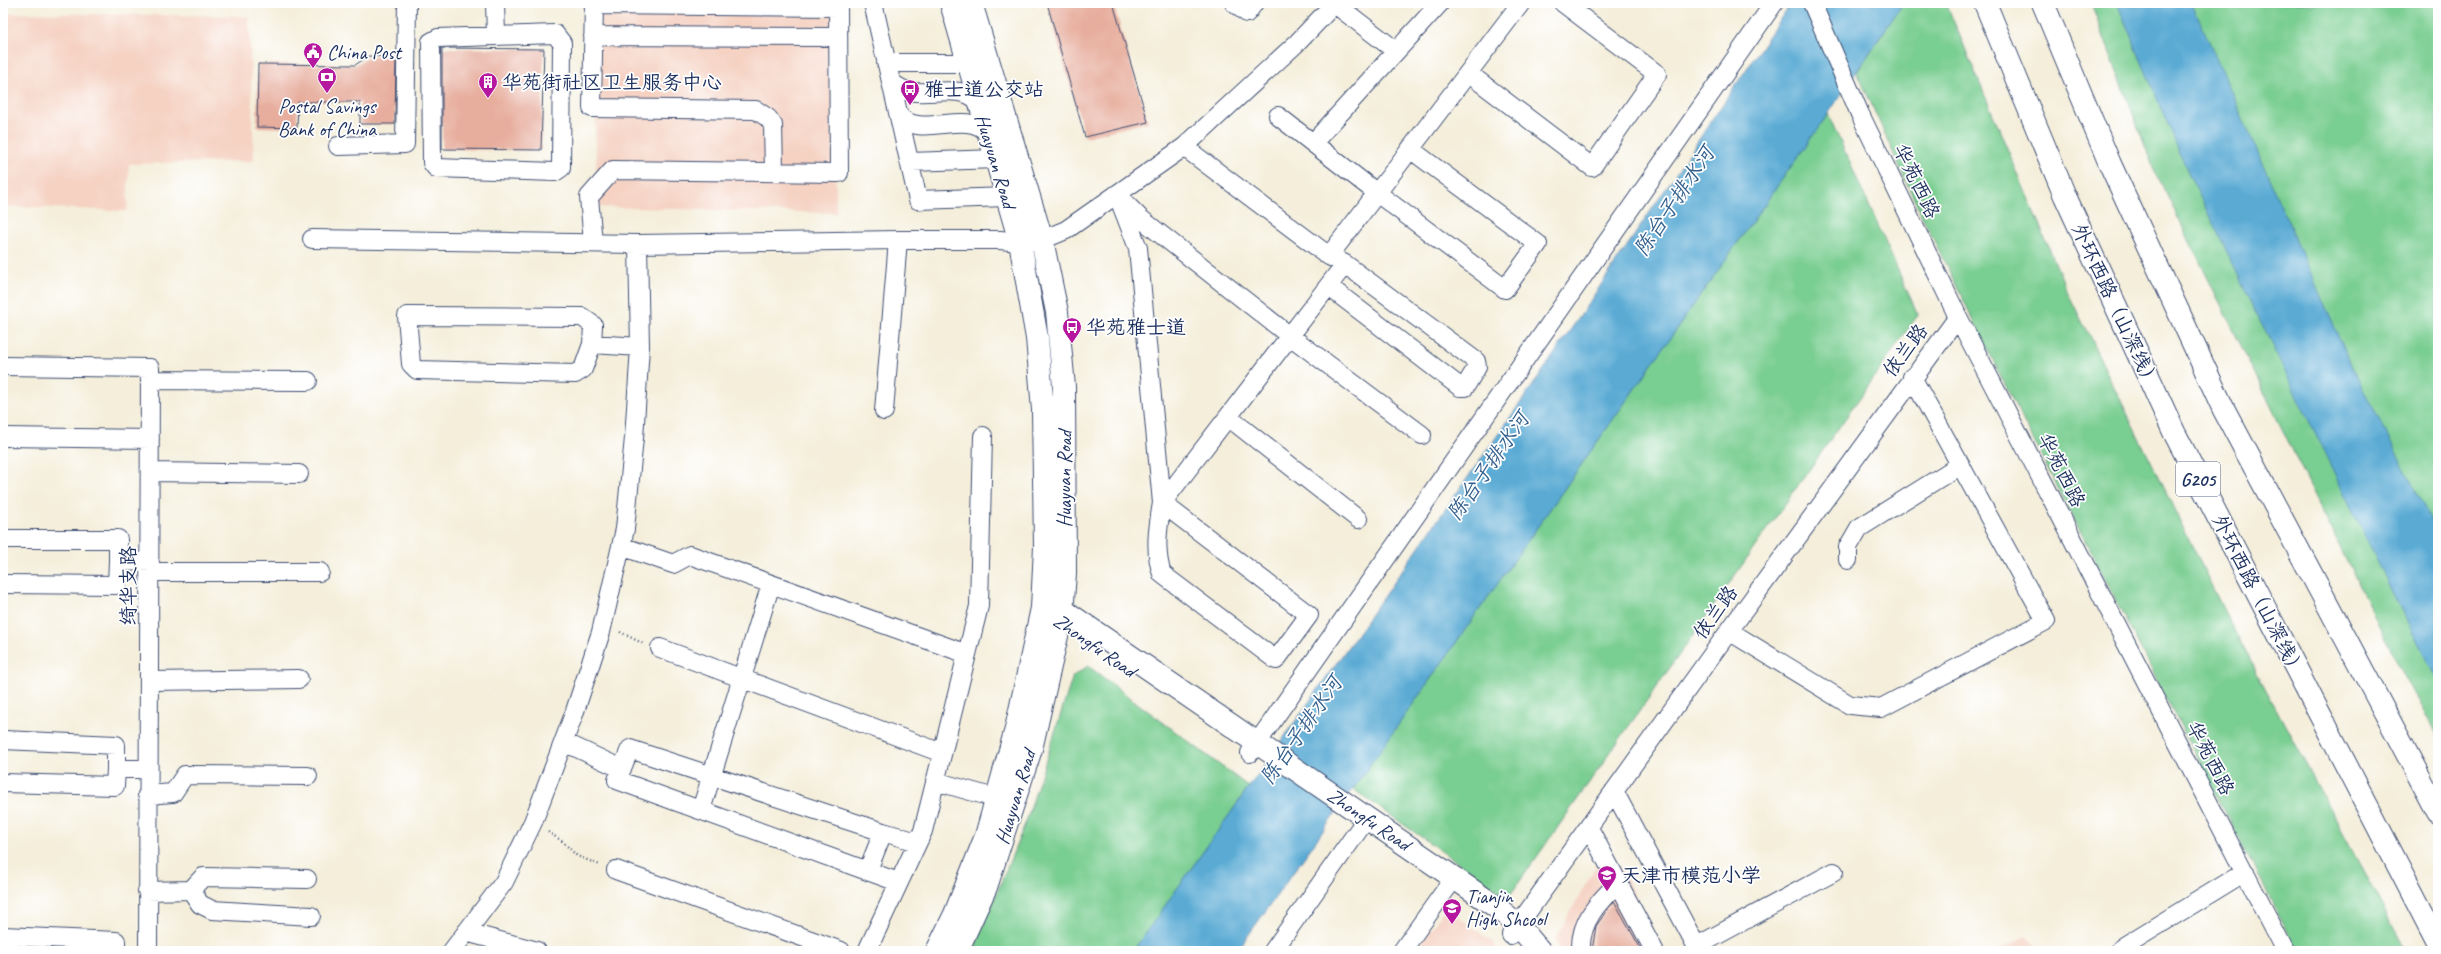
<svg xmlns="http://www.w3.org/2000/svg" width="2441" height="954" viewBox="0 0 2441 954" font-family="Caveat,'LXGW WenKai TC',sans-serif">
<rect width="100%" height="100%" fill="#fff"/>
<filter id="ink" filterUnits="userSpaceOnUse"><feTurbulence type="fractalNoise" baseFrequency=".025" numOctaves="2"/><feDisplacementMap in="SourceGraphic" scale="8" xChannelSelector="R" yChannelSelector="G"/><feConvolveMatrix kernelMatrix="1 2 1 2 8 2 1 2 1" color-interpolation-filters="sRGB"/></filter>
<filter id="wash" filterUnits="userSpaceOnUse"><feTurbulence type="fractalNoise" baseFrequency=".012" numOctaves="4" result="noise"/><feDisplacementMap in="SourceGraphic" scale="16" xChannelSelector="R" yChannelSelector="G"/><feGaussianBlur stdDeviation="0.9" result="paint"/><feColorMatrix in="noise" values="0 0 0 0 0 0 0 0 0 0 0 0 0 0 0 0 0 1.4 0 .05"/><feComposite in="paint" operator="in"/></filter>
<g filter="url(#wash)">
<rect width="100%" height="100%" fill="#f4eeda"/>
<!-- built -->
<path fill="#f5d2c2" d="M593,7L835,8L836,213L597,207Z
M3,13L249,16L254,161L129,164L127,211L3,206Z
M1608,844L1664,951H1561L1555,940Z
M1446,907L1493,943L1497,951H1415Z
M2026,936L2042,951H1997Z"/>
<!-- green -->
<path fill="#79ce91" stroke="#4a7e78" d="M1903,3H1946L2068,293L2227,617L2406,951H2297L2012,399L1919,210L1857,72Z
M2091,3H2438V739L2389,646L2153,167Z
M1828,114L1918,315L1508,898L1353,789Z
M1088,666L1249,787L1133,951H973L1027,819L1073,676Z"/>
<!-- water -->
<path fill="#5aaad4" stroke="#3a6c99" d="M1791,3H1903L1828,114L1353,789L1237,951H1133L1538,378Z
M2117,3H2192L2352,367L2438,533V680L2399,606L2188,172Z"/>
<g id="blocks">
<!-- building -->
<path fill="#e7ae9e" d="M1047,3H1113L1148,122L1085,137Z
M442,48L544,49L541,150L442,149Z
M369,56L396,57L395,124H360V102H298L297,128L257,127L258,64L355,65Z
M1614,901L1642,951H1592L1596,926Z"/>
</g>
</g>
<g filter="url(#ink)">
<use href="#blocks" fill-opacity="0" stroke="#3c4c71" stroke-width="1"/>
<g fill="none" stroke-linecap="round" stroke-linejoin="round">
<!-- minor casing -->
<g stroke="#3c4c71" stroke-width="20">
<path id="minor" d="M495,3L496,35H498
M594,3L592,108L756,110L768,118L773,125L774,172
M873,3L918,200L1007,197
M1234,3L1247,13L1254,3
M1812,3L1860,114L1958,317L2285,951
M1335,4L1396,51
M594,5L838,7
M555,34L562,43L561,168L555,172L436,168L432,163L431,42L438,38Z
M593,36L838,37
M886,63H967
M1468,73L1592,167L1657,74L1563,3
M891,81C914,106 954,78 978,101
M899,116C922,140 965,108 988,133
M1278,116L1377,193L1329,256
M1313,143L1440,3
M338,146L405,144L407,3
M1410,149L1538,244L1505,289L1377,193L1521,3
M910,162L996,159
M1117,194L1138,248L1162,503L1345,264L1329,256L1184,147
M1123,201L1140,218L1290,336L1422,435
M312,239L638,244
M593,243L589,197L613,170L839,173L838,3
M1328,286L1460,387H1465L1477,367L1476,361L1345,264
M592,344L593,325L582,317L407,316L411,364L417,370L575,374L583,369L592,344L640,347
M3,366L150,368L148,951
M150,380L308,381
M884,411L898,240
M1228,417L1358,519
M3,437L150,439
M151,472L299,474
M1162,503L1309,615L1276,660L1162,574C1154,550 1158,527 1162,503Z
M3,539H118V561
M621,546L673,564L690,555L967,654
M1848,560V547L1859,528L1960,465
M149,572H320
M3,584L117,585L118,561L150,562
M1729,631L1850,705L1881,708L2046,621L1912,377
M660,648L942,753
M150,681L299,679
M3,740L116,745V769
M564,742L622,769
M1250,753L1774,3
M935,781L1009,802
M3,783L115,786L116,769H147
M1614,791L1699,951
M147,795L173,793L185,775L308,776
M701,810L771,584
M1589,828L1654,950
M883,832L917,842
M616,870L841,951
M868,870L883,832L630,749L617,780L898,882
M191,890L200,904L212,910L311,916
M147,891L191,890L203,877L307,879
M466,932L537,951
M1511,935L1729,631L1958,317
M3,936L116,941V951
M1697,946L1834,872
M2121,948L2245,872
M452,951L504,882L533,822L574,714L601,632L625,529L634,438L640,347L638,244L898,240H1000L1020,242L1042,240L1066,230L1184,147L1298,42L1335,3
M867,951L923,831L979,606L983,436
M1273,951L1367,818
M1402,951L1454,878
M1581,951C1579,922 1599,901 1618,883"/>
</g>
<!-- major casing -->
<g stroke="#3c4c71" stroke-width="24">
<path id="major" d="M1050,609L1063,610L1495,906L1518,925L1540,951
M937,951L955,914L986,836L1016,729L1042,608L1045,547L1043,410L1037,338L1020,242L951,3
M957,951L986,887L1031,749L1062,614L1065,573L1064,387L1057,312L1042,240L971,3"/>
</g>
<!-- highway casing -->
<g stroke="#3c4c71" stroke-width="24">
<path id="highway" d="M1985,3L2065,196L2174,432L2438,943
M2043,3L2110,164L2223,408L2438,812"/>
</g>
<!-- path -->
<path stroke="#3c4c71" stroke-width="2.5" stroke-dasharray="1 3" stroke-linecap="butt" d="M620,632L644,644
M548,832L562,841L577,856L600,865"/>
<!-- minor -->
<use href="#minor" stroke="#fff" stroke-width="18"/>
<!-- major -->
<use href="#major" stroke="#fff" stroke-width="22"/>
<!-- highway -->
<use href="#highway" stroke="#fff" stroke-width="22"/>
</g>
</g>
<!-- icons -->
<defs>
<g id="civic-pin" transform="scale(1)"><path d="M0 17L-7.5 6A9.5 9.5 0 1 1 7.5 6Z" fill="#b5179e" stroke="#fff"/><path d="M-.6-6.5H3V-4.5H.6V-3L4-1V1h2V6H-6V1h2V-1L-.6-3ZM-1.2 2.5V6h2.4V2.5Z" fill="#fff"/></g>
<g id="bank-pin" transform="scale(1)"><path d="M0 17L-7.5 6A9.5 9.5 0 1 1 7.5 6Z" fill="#b5179e" stroke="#fff"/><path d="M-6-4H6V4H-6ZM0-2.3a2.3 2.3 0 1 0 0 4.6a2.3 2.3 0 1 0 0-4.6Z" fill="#fff"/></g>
<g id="building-pin" transform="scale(1)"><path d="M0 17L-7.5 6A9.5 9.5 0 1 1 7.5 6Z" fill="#b5179e" stroke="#fff"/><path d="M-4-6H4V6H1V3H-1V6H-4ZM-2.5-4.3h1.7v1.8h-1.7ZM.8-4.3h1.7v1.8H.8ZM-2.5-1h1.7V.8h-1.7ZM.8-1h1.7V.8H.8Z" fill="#fff"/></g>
<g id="bus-pin" transform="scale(1)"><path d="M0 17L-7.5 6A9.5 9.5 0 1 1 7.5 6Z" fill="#b5179e" stroke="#fff"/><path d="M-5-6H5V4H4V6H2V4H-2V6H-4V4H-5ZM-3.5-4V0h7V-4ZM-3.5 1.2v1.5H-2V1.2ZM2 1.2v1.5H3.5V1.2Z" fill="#fff"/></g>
<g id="school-pin" transform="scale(1)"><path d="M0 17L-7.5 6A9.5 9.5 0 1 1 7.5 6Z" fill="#b5179e" stroke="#fff"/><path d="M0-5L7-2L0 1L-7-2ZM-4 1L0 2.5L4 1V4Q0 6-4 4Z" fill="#fff"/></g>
</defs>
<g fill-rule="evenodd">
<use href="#civic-pin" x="313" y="52"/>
<use href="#bank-pin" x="327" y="77"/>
<use href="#building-pin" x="488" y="82"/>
<use href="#bus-pin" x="910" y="89"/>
<use href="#bus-pin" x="1072" y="327"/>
<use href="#school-pin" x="1607" y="875"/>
<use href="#school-pin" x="1452" y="908"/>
</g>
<g text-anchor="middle" stroke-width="3.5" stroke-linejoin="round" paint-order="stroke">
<!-- shield labels -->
<rect fill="#fff" stroke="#5f6d8e" stroke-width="1" x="2176" y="462" width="44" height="34" rx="3"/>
<g font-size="19" font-weight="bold" fill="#1b2f5e">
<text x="2198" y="486">G205</text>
</g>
<!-- poi labels -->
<g font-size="20" fill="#1b2f5e" stroke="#fff" text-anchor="start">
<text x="327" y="59">China Post</text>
<text x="502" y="89">华苑街社区卫生服务中心</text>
<text x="924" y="96">雅士道公交站</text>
<text x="327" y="113" text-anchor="middle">Postal Savings<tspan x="327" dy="23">Bank of China</tspan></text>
<text x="1086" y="334">华苑雅士道</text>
<text x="1621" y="882">天津市模范小学</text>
<text x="1466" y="903">Tianjin<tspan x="1466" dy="23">High Shcool</tspan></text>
</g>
<!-- street labels -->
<g font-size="20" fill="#1b2f5e" stroke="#fff">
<text transform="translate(996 161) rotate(73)" y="7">Huayuan Road</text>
<text transform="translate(1917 181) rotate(64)" y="7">华苑西路</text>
<text transform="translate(2116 306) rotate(65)" y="7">外环西路（山深线）</text>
<text transform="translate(1905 350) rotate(-53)" y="7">依兰路</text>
<text transform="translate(2062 470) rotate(63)" y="7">华苑西路</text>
<text transform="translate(1064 479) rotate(-90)" y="7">Huayuan Road</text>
<text transform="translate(128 586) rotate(-90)" y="7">绮华支路</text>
<text transform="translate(2259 596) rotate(63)" y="7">外环西路（山深线）</text>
<text transform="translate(1715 612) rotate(-54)" y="7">依兰路</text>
<text transform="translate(1095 645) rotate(35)" y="7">Zhongfu Road</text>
<text transform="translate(2211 758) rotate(63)" y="7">华苑西路</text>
<text transform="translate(1015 797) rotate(-73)" y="7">Huayuan Road</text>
<text transform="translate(1369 819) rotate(34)" y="7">Zhongfu Road</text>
</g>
<!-- water labels -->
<g font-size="21" font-style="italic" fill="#34608d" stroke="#fff">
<text transform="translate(1674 201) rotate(-56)" y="7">陈台子排水河</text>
<text transform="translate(1488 466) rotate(-55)" y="7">陈台子排水河</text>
<text transform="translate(1301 730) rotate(-55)" y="7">陈台子排水河</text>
</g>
</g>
<!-- margin -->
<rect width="2441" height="954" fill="none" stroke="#fff" stroke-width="16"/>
</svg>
